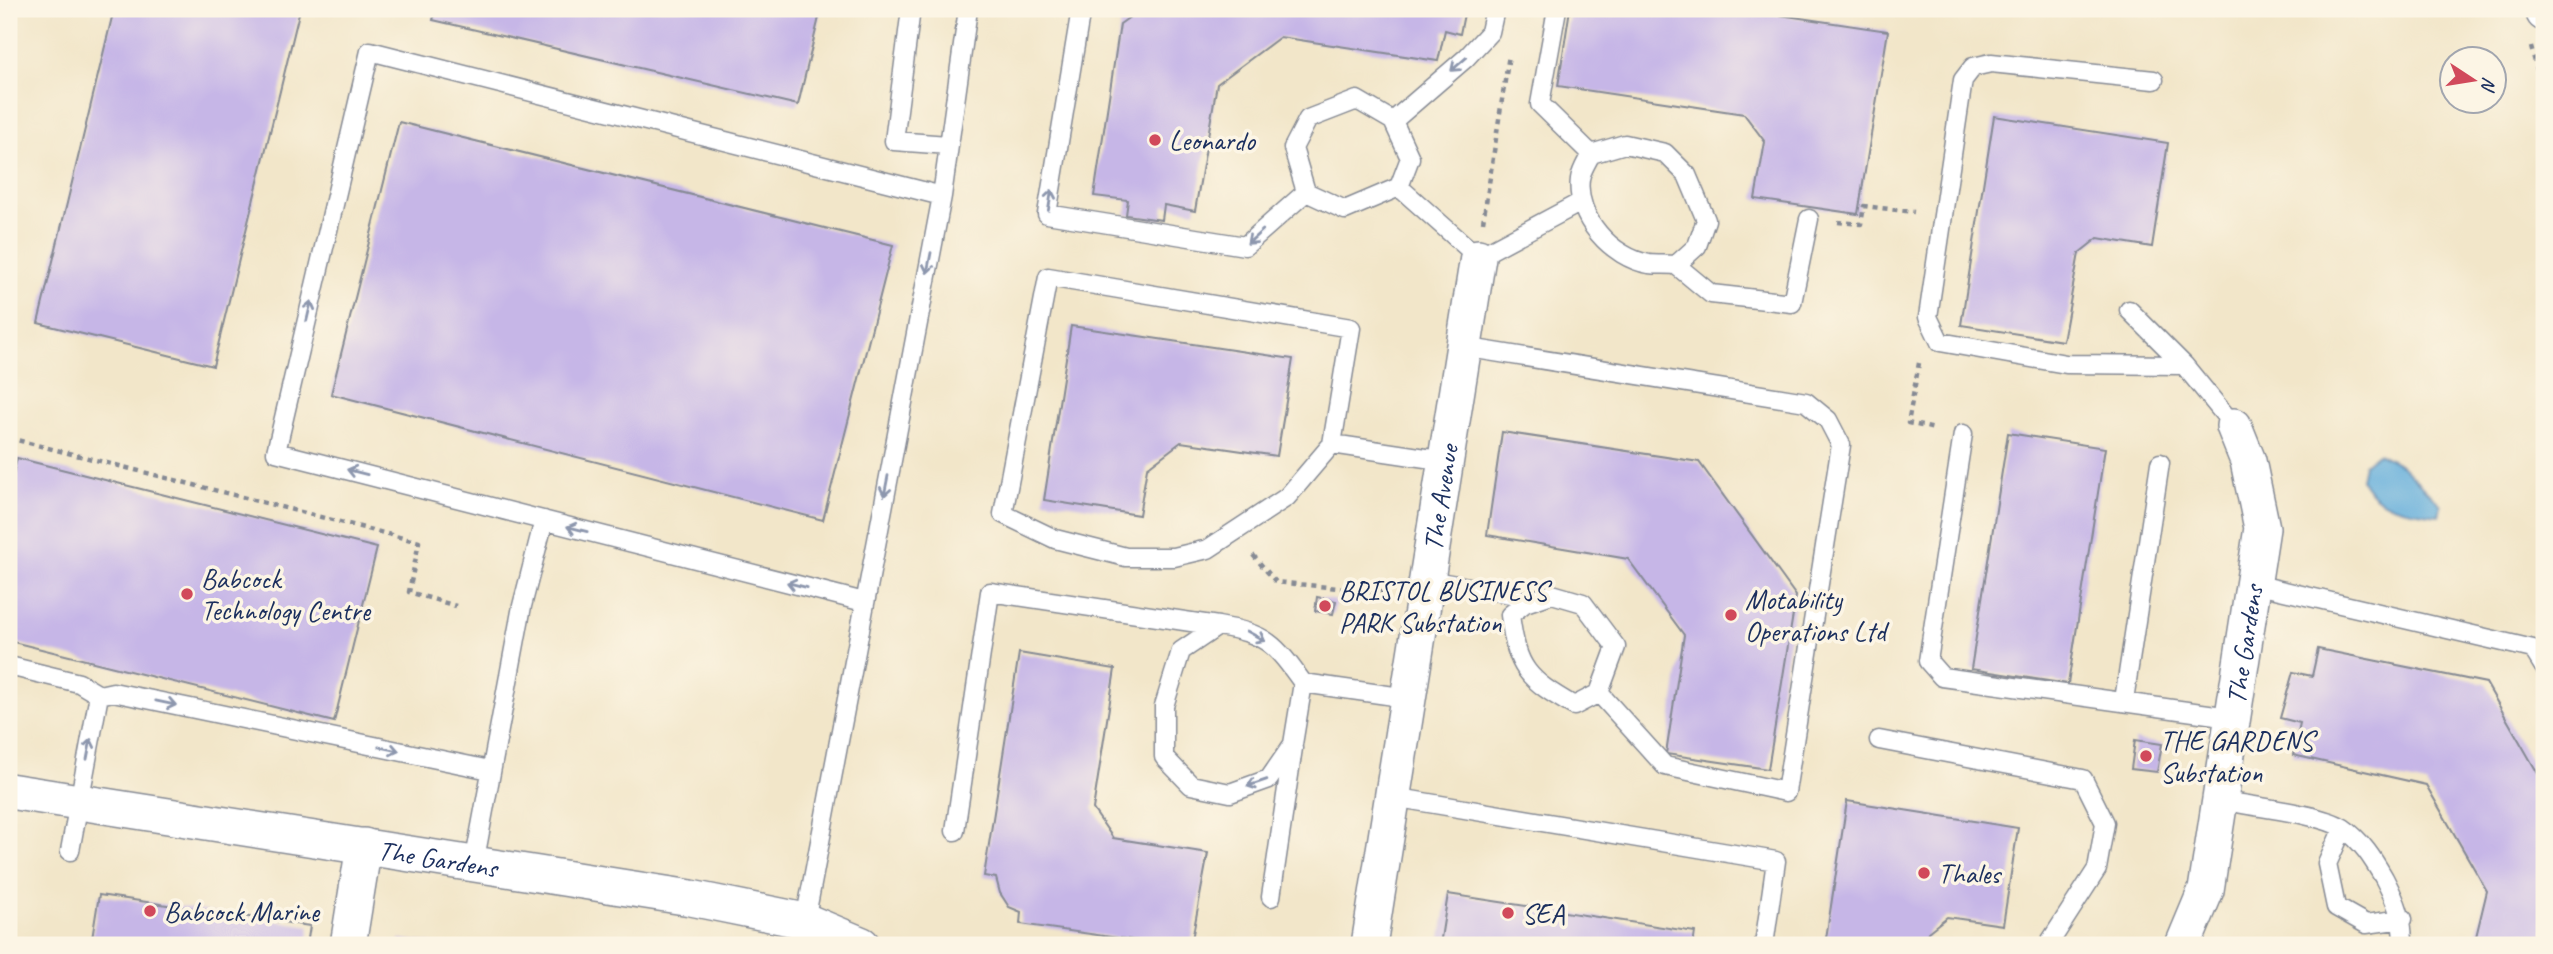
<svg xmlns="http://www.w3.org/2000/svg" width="2553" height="954" viewBox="0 0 2553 954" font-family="Caveat,sans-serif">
<rect width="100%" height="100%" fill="#fcf5e5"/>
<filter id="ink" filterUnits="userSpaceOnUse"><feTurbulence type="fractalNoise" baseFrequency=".0143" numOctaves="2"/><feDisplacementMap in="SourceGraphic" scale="14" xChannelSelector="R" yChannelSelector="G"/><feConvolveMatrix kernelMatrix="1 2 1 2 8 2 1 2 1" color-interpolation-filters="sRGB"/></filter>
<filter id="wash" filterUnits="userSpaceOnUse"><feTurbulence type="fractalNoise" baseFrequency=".00686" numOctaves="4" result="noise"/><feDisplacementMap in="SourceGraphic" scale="28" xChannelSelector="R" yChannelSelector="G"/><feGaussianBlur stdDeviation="1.57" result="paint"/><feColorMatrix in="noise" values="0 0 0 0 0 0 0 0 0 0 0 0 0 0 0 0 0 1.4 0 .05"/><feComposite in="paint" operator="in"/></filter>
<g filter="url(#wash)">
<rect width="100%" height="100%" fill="#f2e6c9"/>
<!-- water -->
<path fill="#62addb" stroke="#3e6e9c" stroke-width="2" d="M2378,453L2401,465L2441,505L2439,515C2406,510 2379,510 2361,479L2364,464Z"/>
<g id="blocks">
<!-- building -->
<path fill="#c6b6e7" d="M114,9H300L213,366L38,323Z
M436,9H821L798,105L433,20Z
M1141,9H1465L1460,34L1445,30L1438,61L1280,37L1217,84L1195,211L1164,205L1162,220L1126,215L1128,200L1094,196L1120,24Z
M1570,9H1739L1888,31L1858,214L1755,199L1765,142L1744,114L1558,86Z
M1994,116L2168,143L2152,247L2098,238L2079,253L2063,341L1961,325Z
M399,122L893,245L823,520L331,394Z
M1071,326L1293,359L1277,456L1181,442L1147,468L1139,515L1044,500Z
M1502,432L1699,462L1796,596L1768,769L1666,754L1684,635L1628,559L1487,535Z
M2008,433L2105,448L2068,684L1971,669Z
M17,458L377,548L334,722L9,641V492Z
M1317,597L1336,601L1333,614L1315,611Z
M2318,649L2486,683L2544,784V945H2474L2487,891L2426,785L2293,755L2300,723L2280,718L2293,672L2312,676Z
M1019,653L1115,669L1093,809L1113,838L1208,853L1191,945H1167L1020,924L1021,912L1009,907L1000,893L996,878L984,876Z
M2135,740L2162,744L2157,772L2131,769Z
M1847,801L2018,828L2003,925L1947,917L1928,932L1925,945H1825Z
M1448,894L1695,932L1693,945H1440Z
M99,895L310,926L307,945H91Z
M400,939L434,944V945H399Z"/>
</g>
</g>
<g filter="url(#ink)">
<use href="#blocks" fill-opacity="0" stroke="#868a94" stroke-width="2"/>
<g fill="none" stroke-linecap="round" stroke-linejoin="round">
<!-- service casing -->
<g stroke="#868a94" stroke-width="21">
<path id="service" d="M911,9L894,141L948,145
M1081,9L1047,214L1245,246L1306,192
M1557,9L1540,104L1591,154
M2154,80L1991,63L1973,67L1963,80L1928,317L1940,342L2066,364L2184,365
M1357,100L1393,121L1410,158L1399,187L1345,210L1306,192L1293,148L1308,119Z
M1393,121L1466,58L1490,32L1495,9
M1625,144L1665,153L1687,175L1706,220L1697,246L1676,265C1667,264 1658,265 1649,264C1612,258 1575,217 1580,179C1581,171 1587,162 1591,154Z
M1399,187L1478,257L1581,202
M1676,265L1711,294L1792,303L1809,219
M1048,277L1351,328L1332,444L1287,497L1208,549L1174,557H1126L1055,539L1003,514Z
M2129,310L2184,365L2234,426
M1463,347L1806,402L1828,420L1841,445L1786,792L1665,766L1599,693
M1963,434L1928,661L1942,677L2230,717
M1332,444L1446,461
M1427,580L1511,594L1525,603
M2254,584L2533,649L2544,667
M1552,594L1583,603L1616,647L1599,693L1574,706C1527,679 1517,669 1510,615L1525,603Z
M864,602L276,452L370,51L942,196
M9,666L79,683L99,695L113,692L490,770
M1303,683L1293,744L1269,779L1230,793L1191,785L1164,757V706L1181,651L1218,626C1267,634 1274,643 1303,683L1408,698
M2124,700L2160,463
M1879,740L2083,779L2105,823L2097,869L2048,945
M1393,797L1776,861L1764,945
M2221,800C2251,807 2319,813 2343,828C2362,841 2373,859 2384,878C2397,903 2403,918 2403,945
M2343,828L2327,864L2336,907L2366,924L2403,919
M955,831L990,592L1218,626
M70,851L99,695
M474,864L522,606L544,520
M1271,897L1293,748
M805,921L942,196L968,9"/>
</g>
<!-- minor casing -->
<g stroke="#868a94" stroke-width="38">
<g id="minor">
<path d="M2543,9L2544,13"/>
<path id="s1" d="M9,791L691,898L805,921L862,945"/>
<path d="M348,945L364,846"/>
<path id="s2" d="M1369,945L1478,257"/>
<path id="s3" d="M2183,945L2206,890L2262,528L2248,461L2234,426"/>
</g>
</g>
<!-- path -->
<path stroke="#868a94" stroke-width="4.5" stroke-dasharray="5 5" stroke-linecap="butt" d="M2531,47L2544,97
M1483,222L1509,55
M1838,222L1861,224L1864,206L1914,212
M1919,363L1908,423L1935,429
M9,438L419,542L409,592L456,606
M1253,555L1276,582L1389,593"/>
<!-- service -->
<use href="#service" stroke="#fff" stroke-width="18"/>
<!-- minor -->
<use href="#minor" stroke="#fff" stroke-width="35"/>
</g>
<!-- one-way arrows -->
<defs><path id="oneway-shaft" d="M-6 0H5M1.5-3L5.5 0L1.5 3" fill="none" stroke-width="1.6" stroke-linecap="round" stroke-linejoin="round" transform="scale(1.75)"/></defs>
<g stroke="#8d97ae">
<use href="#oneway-shaft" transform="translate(1459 64) rotate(139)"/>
<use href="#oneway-shaft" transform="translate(1050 200) rotate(-81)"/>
<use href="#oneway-shaft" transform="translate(1255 237) rotate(138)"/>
<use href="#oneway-shaft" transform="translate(929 263) rotate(101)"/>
<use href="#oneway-shaft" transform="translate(309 311) rotate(-77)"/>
<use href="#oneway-shaft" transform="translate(357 472) rotate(-166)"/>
<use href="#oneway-shaft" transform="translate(886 486) rotate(101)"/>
<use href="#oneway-shaft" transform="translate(577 529) rotate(-166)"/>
<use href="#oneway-shaft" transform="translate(797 585) rotate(-166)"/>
<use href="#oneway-shaft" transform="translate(1256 636) rotate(29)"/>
<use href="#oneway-shaft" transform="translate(166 703) rotate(12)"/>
<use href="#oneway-shaft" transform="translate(89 749) rotate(-79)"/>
<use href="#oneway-shaft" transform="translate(389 749) rotate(12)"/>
<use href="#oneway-shaft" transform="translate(1257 783) rotate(161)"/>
</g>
</g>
<!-- markers -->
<g fill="#d1495b" stroke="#fcf5e5" stroke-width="2.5">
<circle cx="1155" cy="140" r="7"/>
<circle cx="187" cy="594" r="7"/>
<circle cx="1325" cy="606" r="7"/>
<circle cx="1731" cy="615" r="7"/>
<circle cx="2146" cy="756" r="7"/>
<circle cx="1924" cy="873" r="7"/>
<circle cx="150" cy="911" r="7"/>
<circle cx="1508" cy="913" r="7"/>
</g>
<g text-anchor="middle" stroke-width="7" stroke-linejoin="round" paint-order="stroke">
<!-- poi labels -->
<g font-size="28" fill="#1b2f5e" stroke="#fcf5e5" text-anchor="start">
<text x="1169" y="150">Leonardo</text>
<text x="201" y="588">Babcock<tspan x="201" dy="32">Technology Centre</tspan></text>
<text x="1339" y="600">BRISTOL BUSINESS<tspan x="1339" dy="32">PARK Substation</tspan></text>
<text x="1745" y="609">Motability<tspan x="1745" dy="32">Operations Ltd</tspan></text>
<text x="2160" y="750">THE GARDENS<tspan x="2160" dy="32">Substation</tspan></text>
<text x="1938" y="883">Thales</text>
<text x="164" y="921">Babcock Marine</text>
<text x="1522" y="923">SEA</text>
</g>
<!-- street labels -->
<g font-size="28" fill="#1b2f5e" stroke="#fcf5e5">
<text dy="10" stroke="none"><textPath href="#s2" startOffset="453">The Avenue</textPath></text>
<text dy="10" stroke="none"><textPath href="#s3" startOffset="308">The Gardens</textPath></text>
<text dy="10" stroke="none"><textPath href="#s1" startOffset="434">The Gardens</textPath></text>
</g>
</g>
<!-- margin -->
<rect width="2553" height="954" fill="none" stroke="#fcf5e5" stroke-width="35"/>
<!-- north arrow -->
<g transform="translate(2473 80) rotate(102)"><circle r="33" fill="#fcf5e5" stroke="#a2a6af" stroke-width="2"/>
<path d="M0-5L12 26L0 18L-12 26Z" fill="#d1495b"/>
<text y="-10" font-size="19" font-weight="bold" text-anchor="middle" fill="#1b2f5e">N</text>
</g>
</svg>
